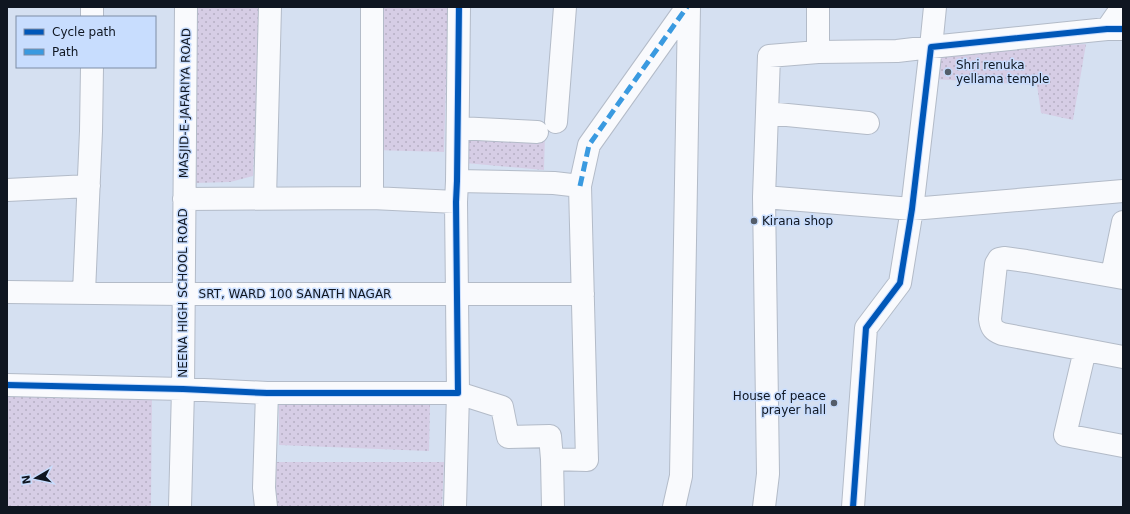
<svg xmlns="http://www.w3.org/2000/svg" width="1130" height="514" viewBox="0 0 1130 514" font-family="'DejaVu Sans',sans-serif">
<defs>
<pattern id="grass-dots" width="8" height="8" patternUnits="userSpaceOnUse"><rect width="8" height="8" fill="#d6cde5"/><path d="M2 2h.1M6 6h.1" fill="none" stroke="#b6afc4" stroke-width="1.8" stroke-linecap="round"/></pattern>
</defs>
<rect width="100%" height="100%" fill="#d5e0f1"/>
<!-- grass -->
<path fill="url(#grass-dots)" d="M195,7H260L253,176L230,182L194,183Z
M378,7H448L444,152L375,150Z
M1086,44L1073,120L1041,113L1037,85L932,79L934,53Z
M466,132L545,133L544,170L465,163Z
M7,389L152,391L151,507H7Z
M279,400L430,405L429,451L279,445Z
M266,462H444L442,507H268Z"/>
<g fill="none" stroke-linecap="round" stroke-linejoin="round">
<!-- street casing -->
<g stroke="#b3bbc8" stroke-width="24">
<path id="street" d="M372,7V198
M92,17V7
M1107,29L1118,13L1120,7
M818,52V7
M767,113L868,123
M556,122L565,7
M458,128L537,132
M457,181L554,183L580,186
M7,190L89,186
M764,197L912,209L1123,191
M265,198L270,7
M184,199L372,198L456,202
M1112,275L1123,222
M1123,278L1026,261L1004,258L999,259L996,264L990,319C991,328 994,331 1002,334L1123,357
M7,292L183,294H583
M84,292L91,131L92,67
M1085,350L1065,435L1123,446
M7,385L183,389L267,393H458L456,202L457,181L459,7
M552,459L587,460L580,186L589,145L687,7
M180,507L183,389L186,7
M266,507L264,488L267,393
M455,507L458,393L502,407L508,437L550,436L552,459L553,507
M674,507L681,476L689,7
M764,507L768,474L764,197L769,56L818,52L897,51L931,47L935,7
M853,507L866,328L900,283L912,209L931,47L1107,29H1123"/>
</g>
<!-- street -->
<use href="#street" stroke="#f9fafd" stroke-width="22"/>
<!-- quiet -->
<path stroke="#3a9ae0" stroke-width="5" stroke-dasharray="10 5" stroke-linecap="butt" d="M580,186L589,145L687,7"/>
<!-- cycleway casing -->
<g stroke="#c8ddfe" stroke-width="8">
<path id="cycleway" d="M7,385L183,389L267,393H458L456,202L457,181L459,7
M853,507L866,328L900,283L912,209L931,47L1107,29H1123"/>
</g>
<!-- cycleway -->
<use href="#cycleway" stroke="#0057b8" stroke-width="6"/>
</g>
<!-- markers -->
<g fill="#545d6a" stroke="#c8ddfe" stroke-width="1.5">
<circle cx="948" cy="72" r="4"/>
<circle cx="754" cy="221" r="4"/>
<circle cx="834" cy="403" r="4"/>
</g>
<g text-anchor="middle" stroke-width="3" stroke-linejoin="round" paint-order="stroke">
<!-- poi labels -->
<g font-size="12" fill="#0f1621" stroke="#c8ddfe" text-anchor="start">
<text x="956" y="69">Shri renuka<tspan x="956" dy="14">yellama temple</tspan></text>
<text x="762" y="225">Kirana shop</text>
<text x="826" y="400" text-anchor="end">House of peace<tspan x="826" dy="14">prayer hall</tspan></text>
</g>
<!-- street labels -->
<g font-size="12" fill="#0f1621" stroke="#c8ddfe">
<text transform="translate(185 103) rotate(-89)" y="4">MASJID-E-JAFARIYA ROAD</text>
<text transform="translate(183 293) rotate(-90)" y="4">NEENA HIGH SCHOOL ROAD</text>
<text x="295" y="298">SRT, WARD 100 SANATH NAGAR</text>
</g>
</g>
<!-- border -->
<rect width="1130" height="514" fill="none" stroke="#0f1621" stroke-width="16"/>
<!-- legend -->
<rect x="16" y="16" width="140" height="52" fill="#c8ddfe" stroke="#7e8da6"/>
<rect x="24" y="29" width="20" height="6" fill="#0057b8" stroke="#7e8da6"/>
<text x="52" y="36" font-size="12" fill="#0f1621">Cycle path</text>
<rect x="24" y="49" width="20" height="6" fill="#3a9ae0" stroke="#7e8da6"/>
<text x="52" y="56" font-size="12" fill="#0f1621">Path</text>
<!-- north arrow -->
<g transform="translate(36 478) rotate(261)" stroke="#c8ddfe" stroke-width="3" paint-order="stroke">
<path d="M0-3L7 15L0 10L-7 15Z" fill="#0f1621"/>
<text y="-6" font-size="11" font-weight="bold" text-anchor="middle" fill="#0f1621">N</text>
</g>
</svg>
